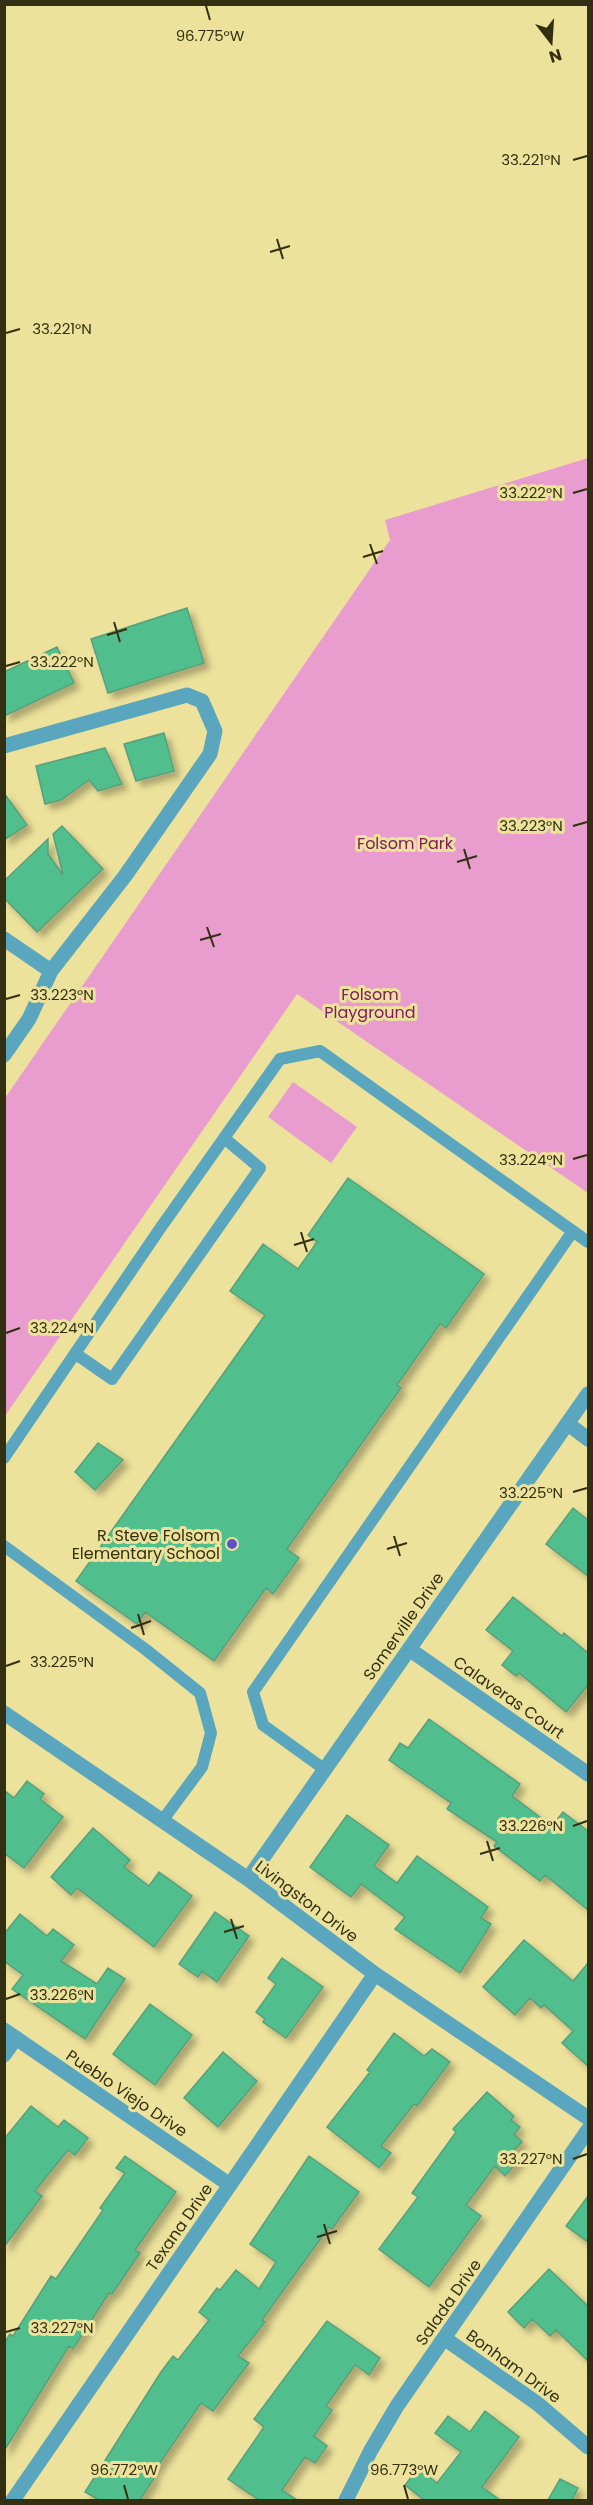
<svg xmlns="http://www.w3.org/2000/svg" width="593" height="2505" viewBox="0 0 593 2505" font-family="Poppins,sans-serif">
<defs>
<filter id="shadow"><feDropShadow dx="5.5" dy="5.5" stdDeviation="3" flood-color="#0004"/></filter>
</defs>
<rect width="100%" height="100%" fill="#ede29b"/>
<!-- green -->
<path fill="#e99dcf" d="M588,458V1193L297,994L5,1416V1098L390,540L385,520Z
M293,1082L357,1127L331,1163L268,1117Z"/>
<!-- building -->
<path fill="#51bf8d" stroke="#589f7c" stroke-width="1.5" filter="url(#shadow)" d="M187,608L204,663L108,693L91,639Z
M57,647L74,683L4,716V672Z
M164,733L174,771L136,781L124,744Z
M105,748L122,784L98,791L89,780L61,800L45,804L36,766Z
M4,793L27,825L4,840Z
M62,826L103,869L37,932L4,898V881L48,839V854L63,875L53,834Z
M348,1178L484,1274L446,1328L440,1324L397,1385L401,1388L287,1549L299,1558L273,1594L266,1588L214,1661L145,1612L137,1624L76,1581L265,1315L230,1291L263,1244L298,1269L317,1242L308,1235Z
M98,1443L123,1460L95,1490L75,1472Z
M573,1508L588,1520V1576L546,1544Z
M513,1597L562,1636L564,1633L588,1653V1685L566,1712L519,1673L516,1676L502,1665L513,1651L486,1630Z
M429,1719L520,1784L512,1796L552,1826L563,1812L588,1831V1910L545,1875L540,1881L494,1846L497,1842L447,1809L451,1803L389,1760L400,1743L408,1748Z
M27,1781L44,1794L40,1799L63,1817L24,1868L4,1853V1790L14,1798Z
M347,1815L389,1845L374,1866L397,1883L417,1856L488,1907L481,1918L491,1924L460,1973L395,1929L405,1917L361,1884L351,1897L310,1867Z
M93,1828L130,1860L124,1867L149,1886L159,1872L192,1896L154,1947L77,1888L71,1895L51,1877Z
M215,1912L249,1936L217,1982L202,1971L198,1977L179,1964Z
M20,1914L47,1936L53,1929L74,1945L61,1961L97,1984L108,1968L125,1979L85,2039L12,1989L23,1975L4,1961V1934Z
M524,1940L573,1981L588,1963V2066L562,2043L573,2031L544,2005L541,2008L530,1998L515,2015L483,1987Z
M282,1958L323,1987L286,2038L263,2022L265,2019L256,2012L276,1984L268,1978Z
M150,2004L192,2035L155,2085L113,2054Z
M394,2033L424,2056L432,2049L450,2062L417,2106L414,2104L381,2146L391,2153L379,2168L327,2127L370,2072L367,2070Z
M223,2052L257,2081L218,2127L184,2098Z
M487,2092L514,2116L511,2120L520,2127L514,2134L522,2142L513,2151L521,2158L505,2176L495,2166L466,2205L481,2216L429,2287L379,2249L418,2197L412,2193L456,2132L453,2129Z
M31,2106L58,2127L64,2120L88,2138L75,2155L68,2150L35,2191L42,2196L4,2247V2139Z
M125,2156L176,2192L135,2250L140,2253L112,2294L109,2293L73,2349L69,2346L4,2451V2343L10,2334L13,2336L51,2276L56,2279L103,2210L100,2208L125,2173L116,2168Z
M309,2156L359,2192L332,2229L329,2227L262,2320L265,2322L238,2356L249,2363L213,2411L201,2403L151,2476L154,2478L140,2500H99L85,2492L161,2372L173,2356L178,2360L209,2320L199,2312L217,2288L220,2290L236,2270L259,2289L276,2262L250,2244Z
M588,2196V2242L566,2226Z
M549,2269L588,2306V2361L556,2330L550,2336L532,2319L524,2328L508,2312Z
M327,2321L380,2358L369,2375L355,2365L326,2406L332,2410L314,2436L327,2446L315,2463L305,2457L282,2490L297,2500H259L228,2479L264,2427L254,2419Z
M485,2411L519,2437L482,2487L500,2500H424L405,2485L418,2468L437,2483L461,2452L435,2433L448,2416L470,2432Z
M560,2479L578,2488L572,2500H548Z"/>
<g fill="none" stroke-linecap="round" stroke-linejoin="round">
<!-- lane -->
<path stroke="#59a6be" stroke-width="12" d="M76,1354L112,1379L260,1168L224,1138
M4,1458L159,1230L280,1059L320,1051L588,1242
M4,1546L145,1649L200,1693L211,1733L202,1767L162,1821
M324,1769L263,1725L253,1692L573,1231"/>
<!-- street -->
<path stroke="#59a6be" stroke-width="15" d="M4,746L187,695L202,701L215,731L210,754L125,876L51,971L29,1019L4,1055
M4,939L51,971
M568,1424L588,1439
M409,1649L588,1774
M4,1713L248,1879L375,1974L588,2118
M248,1879L588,1394
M4,2030L230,2185
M4,2055L16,2038
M444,2338L538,2404L588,2447
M13,2500L375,1974
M346,2500L371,2450L397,2406L588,2130"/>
</g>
<!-- ticks -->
<path fill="none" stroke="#332f12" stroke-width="2" d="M206,6L210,20M573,160L587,156M277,239L283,259M270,252L290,246M6,333L20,329M573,493L587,489M370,544L377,564M363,557L383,551M114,622L120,642M107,635L127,629M6,666L20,662M573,826L587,822M464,849L470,869M457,862L477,856M207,927L214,947M200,940L221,934M6,999L20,995M573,1159L587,1155M301,1232L307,1252M294,1245L314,1239M6,1333L20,1328M573,1492L587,1488M394,1536L400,1556M387,1549L407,1543M138,1614L144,1635M131,1628L151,1621M6,1666L20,1661M573,1826L587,1821M487,1841L493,1861M480,1854L500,1848M231,1919L237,1939M224,1932L244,1926M6,1999L20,1994M573,2159L587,2154M324,2224L330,2244M317,2237L337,2231M6,2332L20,2328M124,2485L128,2499M404,2485L408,2499"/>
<!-- markers -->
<circle fill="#5b53cb" stroke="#ede29b" stroke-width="2" cx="232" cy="1544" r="6"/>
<g text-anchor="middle" stroke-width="6" stroke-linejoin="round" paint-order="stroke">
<!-- park labels -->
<g font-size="16" fill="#801a65" stroke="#ede29b">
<text x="405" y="849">Folsom Park</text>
<text x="370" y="1000">Folsom<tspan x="370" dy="18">Playground</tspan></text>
</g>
<!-- poi labels -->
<g font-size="16" fill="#332f12" stroke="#ede29b" text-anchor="end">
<text x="220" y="1541">R. Steve Folsom<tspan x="220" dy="18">Elementary School</tspan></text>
</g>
<!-- street labels -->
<g font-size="16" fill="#332f12" stroke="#ede29b">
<text transform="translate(403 1626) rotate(-55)" y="6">Somerville Drive</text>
<text transform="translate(509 1697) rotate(35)" y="6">Calaveras Court</text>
<text transform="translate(307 1901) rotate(37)" y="6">Livingston Drive</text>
<text transform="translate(127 2093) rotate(34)" y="6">Pueblo Viejo Drive</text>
<text transform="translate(179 2227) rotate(-55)" y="6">Texana Drive</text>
<text transform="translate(448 2302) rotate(-55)" y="6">Salada Drive</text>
<text transform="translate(514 2366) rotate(36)" y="6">Bonham Drive</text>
</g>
</g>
<g font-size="15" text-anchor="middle" fill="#332f12" stroke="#ede29b" stroke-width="6" stroke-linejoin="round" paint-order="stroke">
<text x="210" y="41">96.775°W</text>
<text x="531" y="165">33.221°N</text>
<text x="62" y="334">33.221°N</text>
<text x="531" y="498">33.222°N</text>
<text x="62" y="667">33.222°N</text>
<text x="531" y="831">33.223°N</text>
<text x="62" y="1000">33.223°N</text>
<text x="531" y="1165">33.224°N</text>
<text x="62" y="1333">33.224°N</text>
<text x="531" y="1498">33.225°N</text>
<text x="62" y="1667">33.225°N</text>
<text x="531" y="1831">33.226°N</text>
<text x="62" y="2000">33.226°N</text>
<text x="531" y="2164">33.227°N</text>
<text x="62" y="2333">33.227°N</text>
<text x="124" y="2475">96.772°W</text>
<text x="404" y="2475">96.773°W</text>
</g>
<!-- border -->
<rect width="593" height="2505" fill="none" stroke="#332f12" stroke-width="12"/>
<!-- north arrow -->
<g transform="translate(551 42) rotate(163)" stroke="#ede29b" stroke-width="4.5" paint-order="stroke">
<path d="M0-4.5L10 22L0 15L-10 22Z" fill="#332f12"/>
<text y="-9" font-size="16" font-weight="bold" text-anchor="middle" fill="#332f12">N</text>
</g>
</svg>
